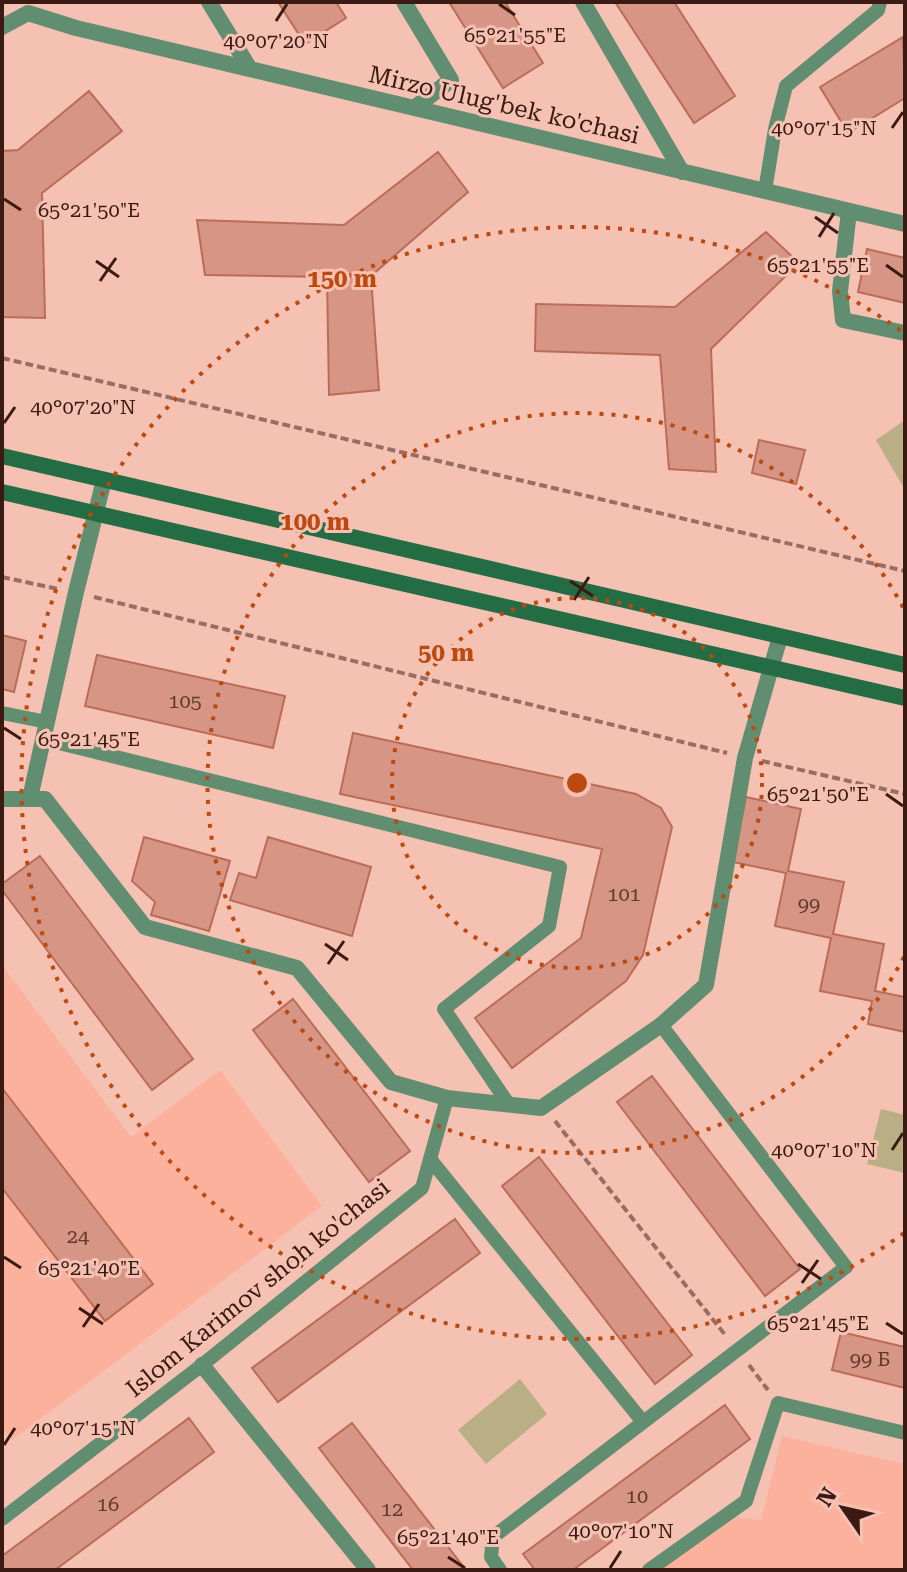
<svg xmlns="http://www.w3.org/2000/svg" width="907" height="1572" viewBox="0 0 907 1572" font-family="'Roboto Serif',serif">
<rect width="100%" height="100%" fill="#f5c1b3"/>
<!-- built -->
<path fill="#fcb19d" d="M2,965L131,1137L220,1070L322,1206L12,1440L2,1427Z
M782,1436L905,1464V1570H660L737,1517L761,1520Z"/>
<!-- green -->
<path fill="#baaf84" d="M905,420V490L876,440Z
M881,1109L905,1115V1173L867,1164Z
M520,1379L547,1414L486,1464L458,1430Z"/>
<!-- building -->
<path fill="#d79685" stroke="#bb6c57" stroke-width="2" d="M278,2H336L346,18L305,44Z
M449,2H505L543,63L503,88Z
M615,2H674L735,96L694,123Z
M903,37L905,98L848,133L820,87Z
M89,91L122,131L42,193L45,318L2,317V151L18,150Z
M438,152L468,192L371,276L379,390L329,395L327,277L205,275L197,220L344,225Z
M766,232L799,263L711,349L716,472L669,469L660,355L535,351L536,304L675,307Z
M867,249L905,258V303L858,292Z
M759,440L805,450L796,484L752,473Z
M2,635L26,641L14,692L2,689Z
M97,655L285,696L273,748L85,706Z
M353,733L636,794L661,808L672,827L643,955L626,981L512,1068L475,1018L581,938L602,849L340,794Z
M746,797L801,809L788,871L844,882L833,934L884,944L875,991L905,997V1032L868,1024L872,1001L820,991L831,938L775,926L786,873L733,862Z
M144,837L230,861L209,931L151,915L155,902L132,881Z
M268,837L371,867L352,936L230,900L239,873L256,878Z
M40,856L193,1059L152,1090L2,890V884Z
M293,999L410,1151L369,1182L253,1030Z
M652,1076L800,1269L765,1296L617,1102Z
M2,1088L153,1284L105,1321L2,1188Z
M539,1157L692,1355L655,1384L502,1186Z
M455,1219L480,1253L278,1402L252,1368Z
M841,1332L905,1347V1388L832,1370Z
M725,1405L750,1439L573,1570H535L523,1554Z
M189,1418L214,1452L55,1570H2V1556Z
M352,1423L466,1570H413L319,1448Z"/>
<g fill="none" stroke-linecap="round" stroke-linejoin="round">
<!-- path -->
<path stroke="#986e63" stroke-width="4" stroke-dasharray="8 4" stroke-linecap="butt" d="M2,358L905,571
M2,577L58,589
M94,597L727,753
M762,761L905,794
M555,1121L726,1336
M749,1365L768,1390"/>
<!-- lane -->
<path stroke="#618d71" stroke-width="14" d="M765,191L775,129L786,86L878,10L880,2
M2,713L47,722
M43,739L560,867L549,926L444,1009L509,1105
M430,1159L643,1422
M2,1519L202,1365L422,1188L447,1098
M500,1570L491,1557L493,1537L846,1267L661,1025
M649,1570L746,1501L778,1403L905,1433"/>
<!-- street -->
<path stroke="#618d71" stroke-width="16" d="M209,2L250,69
M404,2L451,80L414,108
M583,2L682,172
M2,27L28,13L76,28L905,224
M849,211L840,291L843,320L905,333
M30,798L76,592L104,480
M2,799H45L145,927L297,968L391,1082L447,1098L541,1108L661,1025L706,985L745,758L780,637
M202,1365L368,1570"/>
<!-- secondary -->
<path stroke="#236c44" stroke-width="16" d="M2,456L905,665
M2,492L905,698"/>
</g>
<!-- ticks -->
<path fill="none" stroke="#3a1a12" stroke-width="3" d="M499,4L515,15M276,21L287,4M892,128L903,112M4,199L21,210M815,217L838,233M819,237L834,213M96,261L119,277M886,265L903,277M100,281L116,258M4,423L15,407M570,581L593,596M574,600L589,577M4,728L21,739M886,794L903,806M325,944L348,960M328,964L344,941M892,1150L903,1133M4,1257L21,1268M798,1264L821,1279M802,1283L818,1260M79,1308L103,1324M886,1323L903,1334M83,1327L99,1304M4,1445L15,1428M448,1557L465,1568M610,1568L621,1551"/>
<!-- distance rings -->
<g fill="none" stroke="#bc490e" stroke-width="4" stroke-dasharray="4 8">
<circle cx="577" cy="783" r="185"/>
<path d="M904 957A370 370 0 1 1 904 609"/>
<path d="M904 1233A556 556 0 1 1 904 333"/>
</g>
<g text-anchor="middle" stroke-width="6" stroke-linejoin="round" paint-order="stroke">
<!-- number labels -->
<g font-size="20" fill="#61392f">
<text x="185" y="708">105</text>
<text x="624" y="901">101</text>
<text x="809" y="911">99</text>
<text x="78" y="1243">24</text>
<text x="870" y="1366">99 Б</text>
<text x="637" y="1503">10</text>
<text x="108" y="1511">16</text>
<text x="392" y="1516">12</text>
</g>
<!-- street labels -->
<g font-size="24" fill="#3a1a12" stroke="#f5c1b3">
<text transform="translate(504 105) rotate(13)" y="8">Mirzo Ulug'bek ko'chasi</text>
<text transform="translate(258 1288) rotate(-39)" y="8">Islom Karimov shoh ko'chasi</text>
</g>
</g>
<g font-size="20" text-anchor="middle" fill="#3a1a12" stroke="#f5c1b3" stroke-width="6" stroke-linejoin="round" paint-order="stroke">
<text x="515" y="42">65°21'55"E</text>
<text x="276" y="48">40°07'20"N</text>
<text x="824" y="135">40°07'15"N</text>
<text x="89" y="217">65°21'50"E</text>
<text x="818" y="272">65°21'55"E</text>
<text x="83" y="414">40°07'20"N</text>
<text x="89" y="746">65°21'45"E</text>
<text x="818" y="801">65°21'50"E</text>
<text x="824" y="1157">40°07'10"N</text>
<text x="89" y="1275">65°21'40"E</text>
<text x="818" y="1330">65°21'45"E</text>
<text x="83" y="1435">40°07'15"N</text>
<text x="621" y="1538">40°07'10"N</text>
<text x="448" y="1544">65°21'40"E</text>
</g>
<circle cx="577" cy="783" r="12" fill="#bc490e" stroke="#f5c1b3" stroke-width="4"/>
<g font-size="24" text-anchor="middle" font-weight="bold" fill="#bc490e" stroke="#f5c1b3" stroke-width="6" stroke-linejoin="round" paint-order="stroke">
<text x="342" y="287">150 m</text>
<text x="315" y="530">100 m</text>
<text x="446" y="661">50 m</text>
</g>
<!-- border -->
<rect width="907" height="1572" fill="none" stroke="#3a1a12" stroke-width="8"/>
<!-- north arrow -->
<g transform="translate(843 1508) rotate(304)" stroke="#f5c1b3" stroke-width="6" paint-order="stroke">
<path d="M0-6L14 30L0 20L-14 30Z" fill="#3a1a12"/>
<text y="-12" font-size="22" font-weight="bold" text-anchor="middle" fill="#3a1a12">N</text>
</g>
</svg>
